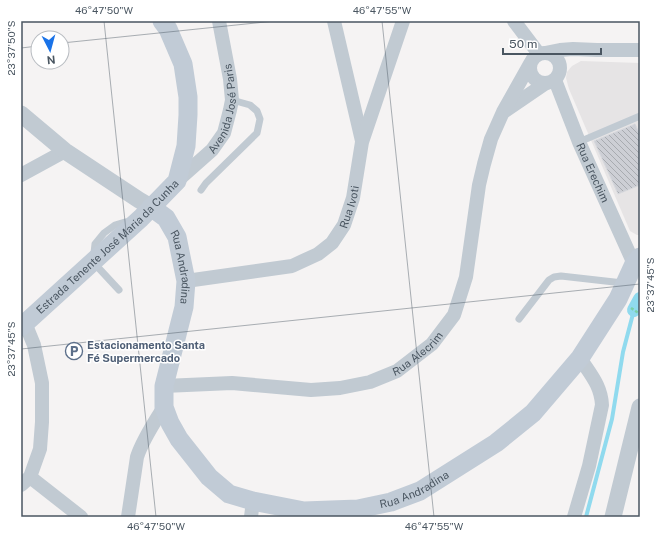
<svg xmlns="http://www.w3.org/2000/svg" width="661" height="538" viewBox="0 0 661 538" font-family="'Public Sans',sans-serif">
<defs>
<pattern id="building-back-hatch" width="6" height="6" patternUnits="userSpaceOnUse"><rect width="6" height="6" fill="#cdcfd5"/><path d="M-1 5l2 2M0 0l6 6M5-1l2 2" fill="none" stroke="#a8abb0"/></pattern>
</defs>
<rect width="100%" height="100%" fill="#f5f3f3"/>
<!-- education -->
<path fill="#e6e4e5" d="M581,61L640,63V235H637L630,231L569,89L566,78L567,72L572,66Z"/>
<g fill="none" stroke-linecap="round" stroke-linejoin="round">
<!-- stream -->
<path stroke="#90daee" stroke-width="4" d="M586,517L612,419L623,352L634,310"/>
<!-- canal -->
<path stroke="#90daee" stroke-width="14" d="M634,310L640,299"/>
</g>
<!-- building -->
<path fill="url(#building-back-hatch)" stroke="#d7d9de" d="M635,124L640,135V185L618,194L594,141Z"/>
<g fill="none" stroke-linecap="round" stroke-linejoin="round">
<!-- path -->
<path stroke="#7ad0a6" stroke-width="2.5" stroke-dasharray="3 2" stroke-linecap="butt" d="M631,308L640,314"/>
<!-- service -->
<path stroke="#c1cad2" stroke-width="7" d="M579,142L640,116
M201,190L206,183L257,133L260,119L257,111L250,105L232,100
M119,290L93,262L95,244L104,233L115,225L125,222H130
M519,319L549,280L554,277L561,276L623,283"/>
<!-- minor -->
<g stroke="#c1cad2" stroke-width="14">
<path d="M334,21L362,141"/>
<path d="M514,21L539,54"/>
<circle cx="545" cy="68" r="15"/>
<path d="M545,53L560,50L573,49L597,50H640"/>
<path id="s1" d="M555,80L579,142L634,264"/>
<path d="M505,111L546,83"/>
<path d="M21,175L65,151"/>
<path id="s2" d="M177,181L212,150L224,133L230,110L232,100L230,79L219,21"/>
<path id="s3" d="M186,281L292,266L318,254L332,243L344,225L353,198L362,142L403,21"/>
<path id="s4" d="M164,386L232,383L311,390L340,388L370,382L397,371L432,344L454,315L466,277L479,185L484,164L491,139L503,112L530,64"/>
<path d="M30,477L81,517"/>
<path d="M21,485L30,477L40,449L42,422V383L34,345L25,323"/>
<path d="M128,517L137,457C143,439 154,423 164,407"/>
<path d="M251,517L253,501"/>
<path d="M574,517L589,466L602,405C601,385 590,374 580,358"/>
</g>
<!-- tertiary -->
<path stroke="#c1cad2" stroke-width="17" d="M21,114L65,151L139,200L151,207
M613,517L640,407"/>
<!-- secondary -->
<g stroke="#c1cbd6" stroke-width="19">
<path id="s5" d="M151,207L166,218L177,237L186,281L184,307L164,386V407L170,423L179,439L209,477L229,494L253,501L304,511L358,509L391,502L420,491L496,443L533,413L580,358L618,299L634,264L640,257"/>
<path id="s6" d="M21,327L141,218L177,181L186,146L188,115V97L183,64L168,29L162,21"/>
</g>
</g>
<!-- ticks -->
<path fill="none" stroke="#4a5661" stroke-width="1" stroke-opacity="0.45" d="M104,21L156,517M382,21L434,517M62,43L275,21M21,48L38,46M21,349L640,284"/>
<!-- icons -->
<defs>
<g id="parking-ring" transform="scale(0.9)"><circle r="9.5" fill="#fff" stroke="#5c6f8a" stroke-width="1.5"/><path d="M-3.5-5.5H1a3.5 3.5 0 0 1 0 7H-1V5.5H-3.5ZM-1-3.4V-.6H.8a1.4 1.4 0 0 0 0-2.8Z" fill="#5c6f8a"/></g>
</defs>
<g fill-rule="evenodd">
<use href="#parking-ring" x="74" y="351"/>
</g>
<g text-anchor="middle" stroke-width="3" stroke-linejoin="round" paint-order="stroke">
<!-- street labels -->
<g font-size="11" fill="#4a5661" stroke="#fff">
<text dy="4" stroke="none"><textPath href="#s2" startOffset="91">Avenida José Paris</textPath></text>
<text dy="4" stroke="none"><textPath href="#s1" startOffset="100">Rua Erechim</textPath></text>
<text dy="4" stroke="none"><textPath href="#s3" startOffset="194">Rua Ivoti</textPath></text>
<text dy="4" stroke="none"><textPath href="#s6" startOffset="118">Estrada Tenente José Maria da Cunha</textPath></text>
<text dy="4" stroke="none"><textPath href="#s5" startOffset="71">Rua Andradina</textPath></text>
<text dy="4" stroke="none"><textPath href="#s4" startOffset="263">Rua Alecrim</textPath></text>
<text dy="4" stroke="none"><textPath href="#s5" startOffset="515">Rua Andradina</textPath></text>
</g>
<!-- service labels -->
<g font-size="11" font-weight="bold" fill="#4e5e75" stroke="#fff" text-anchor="start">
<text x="87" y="349">Estacionamento Santa<tspan x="87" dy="13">Fé Supermercado</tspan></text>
</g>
</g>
<!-- border -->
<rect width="661" height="538" fill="none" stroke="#ffffff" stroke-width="44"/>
<!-- north arrow -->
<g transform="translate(50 50) rotate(174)"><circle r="19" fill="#ffffff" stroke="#b7bbc0"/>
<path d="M0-3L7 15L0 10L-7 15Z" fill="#1a73e8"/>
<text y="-6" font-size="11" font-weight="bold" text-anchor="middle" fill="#4a5661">N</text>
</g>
<!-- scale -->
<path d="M503 48v6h98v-6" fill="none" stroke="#4a5661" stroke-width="2"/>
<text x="509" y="48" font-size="12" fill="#4a5661" stroke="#ffffff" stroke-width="3" paint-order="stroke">50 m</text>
<rect x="22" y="22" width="617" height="494" fill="none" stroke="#4a5661" stroke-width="1.5"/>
<g font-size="10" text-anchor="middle" fill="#4a5661">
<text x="104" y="14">46°47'50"W</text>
<text x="382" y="14">46°47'55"W</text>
<text transform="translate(11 48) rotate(-90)" y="4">23°37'50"S</text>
<text transform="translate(650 285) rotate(-90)" y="4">23°37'45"S</text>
<text transform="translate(11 349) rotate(-90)" y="4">23°37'45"S</text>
<text x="156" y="530">46°47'50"W</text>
<text x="434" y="530">46°47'55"W</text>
</g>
</svg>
